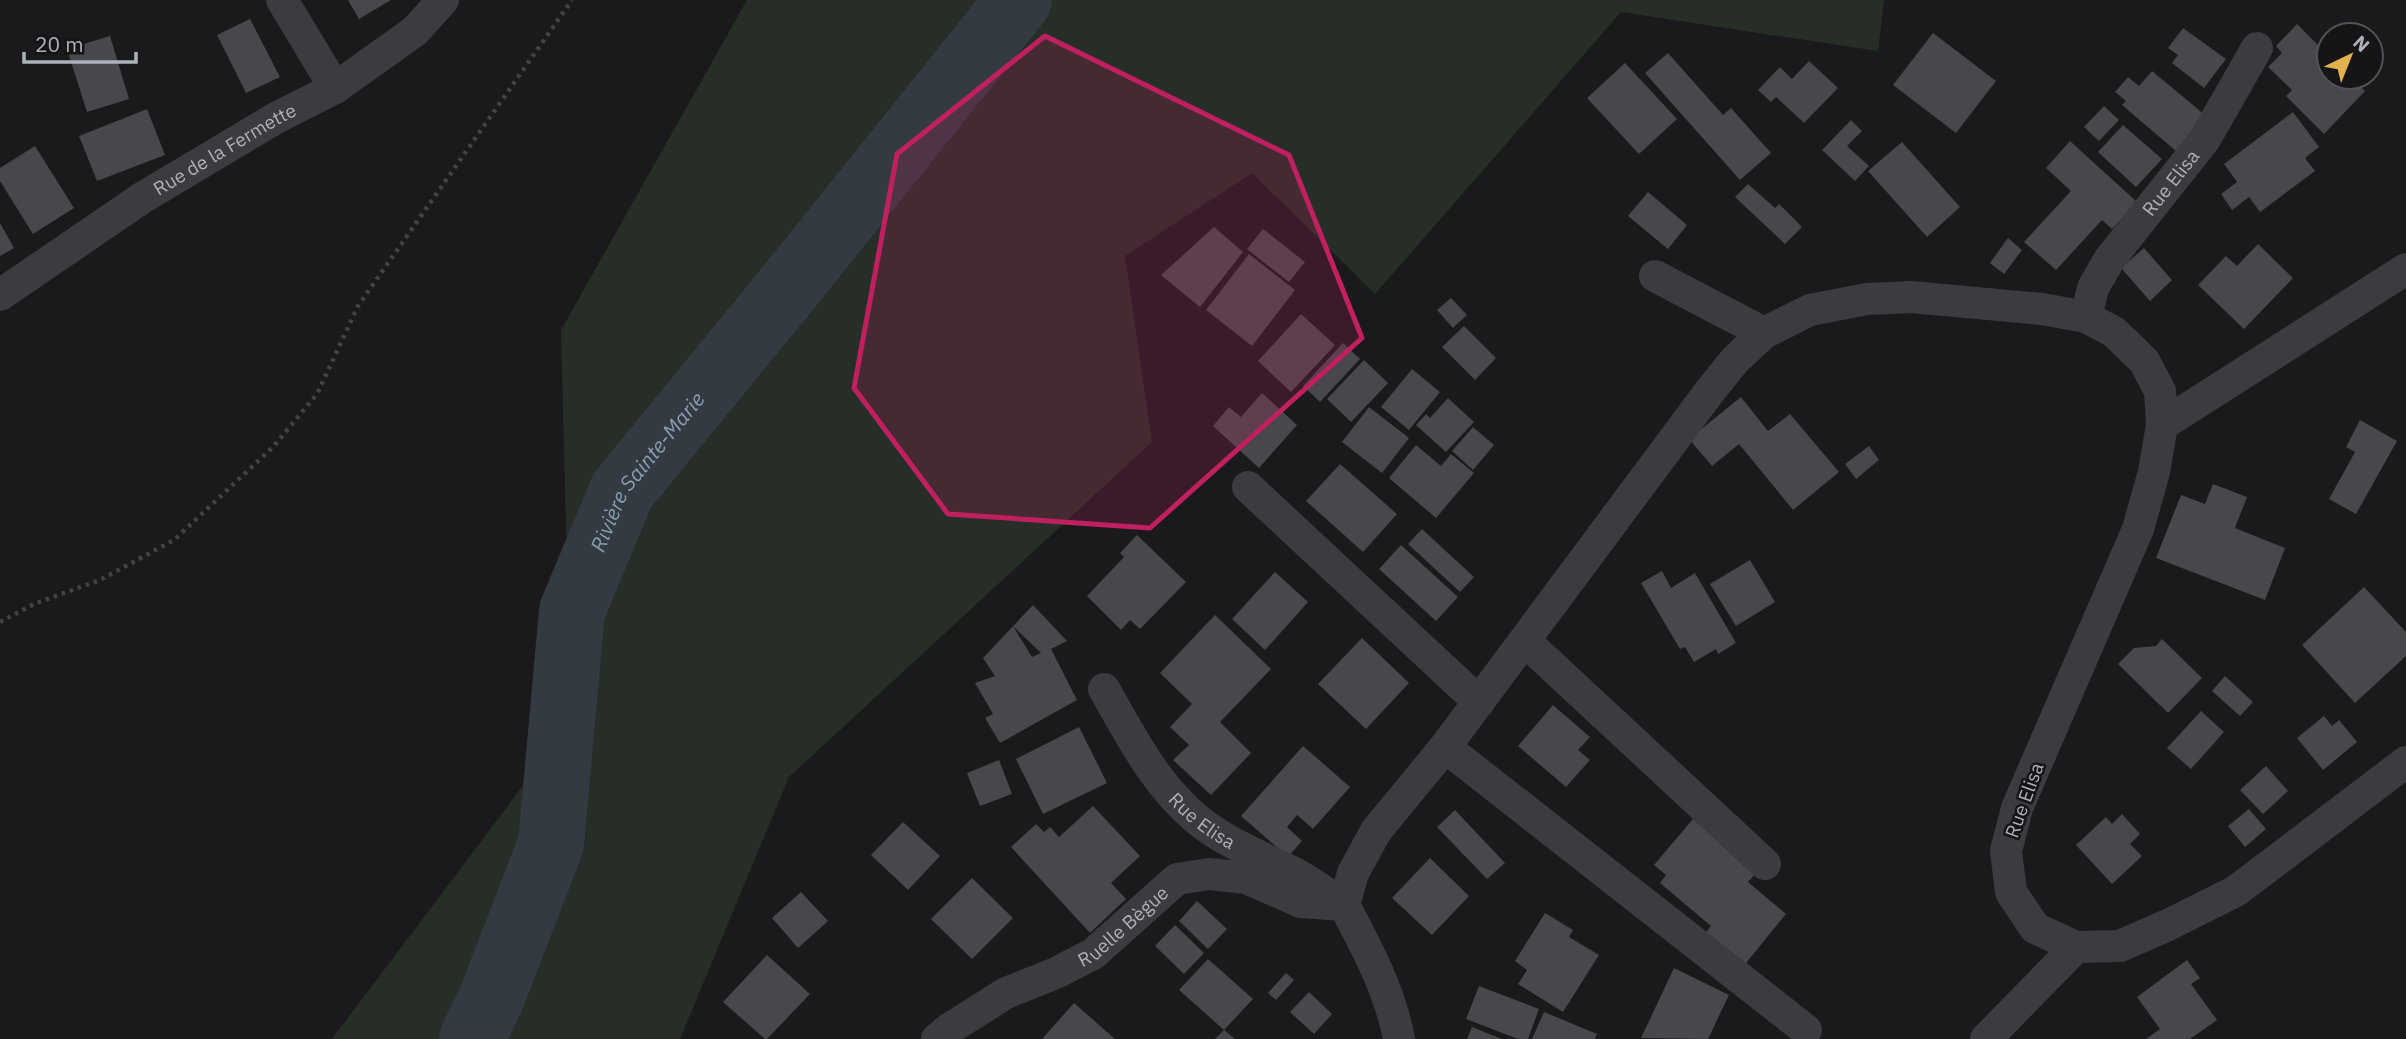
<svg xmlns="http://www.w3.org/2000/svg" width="2406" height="1039" viewBox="0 0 2406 1039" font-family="'IBM Plex Sans',sans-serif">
<rect width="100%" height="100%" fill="#1a1a1c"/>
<!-- green -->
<path fill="#262e27" d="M747,0H1884L1878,51L1621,12L1375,294L1252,173L1125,256L1152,442L789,777L680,1039H332L571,722L561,330Z"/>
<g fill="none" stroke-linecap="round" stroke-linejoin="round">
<!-- river -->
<path stroke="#333a41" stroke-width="66" id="s1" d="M472,1039L491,999L551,844L572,611L622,491L793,282L1019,0"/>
</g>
<!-- building -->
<path fill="#47474c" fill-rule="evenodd" d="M348,0H391L359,19Z
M250,19L280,77L246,93L217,35Z
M2297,24L2329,56V77H2351L2365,91L2324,134L2286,96L2292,90L2268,67L2282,53L2276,46Z
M2183,28L2226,59L2204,88L2172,63L2178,55L2168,48Z
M1933,33L1996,81L1956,133L1893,85Z
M110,36L129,99L87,112L67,49Z
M1668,53L1723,115L1731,108L1771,153L1740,180L1645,73Z
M1809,61L1838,88L1804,123L1776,97L1771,102L1758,90L1780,67L1792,79Z
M1625,63L1677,119L1639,154L1587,98Z
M2152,71L2205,115L2176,151L2122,105L2126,101L2115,92L2128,77L2139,86Z
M2104,106L2119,120L2099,141L2084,127Z
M147,109L165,155L97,181L79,136Z
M2293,112L2319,147L2305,158L2315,171L2260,212L2249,197L2232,210L2221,194L2237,182L2224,164Z
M1851,120L1862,131L1847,146L1869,166L1855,181L1822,150Z
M2123,125L2162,159L2136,187L2098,152Z
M2070,141L2137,202L2112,229L2102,220L2056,270L2024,242L2071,191L2046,168Z
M1902,142L1960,207L1927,237L1868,171Z
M35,146L74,208L33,234L0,181V168Z
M1748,184L1775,208L1779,204L1802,227L1785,244L1735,197Z
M1648,192L1687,225L1668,249L1628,216Z
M0,223L14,248L0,256Z
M1214,227L1243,252L1200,307L1161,275Z
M1263,229L1305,262L1289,282L1247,249Z
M2008,238L2022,250L2004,274L1990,263Z
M2258,244L2293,278L2244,329L2198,285L2226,256L2237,266Z
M2144,248L2172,280L2150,301L2121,268Z
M1249,254L1295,290L1252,346L1206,310Z
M1451,298L1467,315L1453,328L1437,310Z
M1301,314L1335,345L1291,392L1258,361Z
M1464,326L1496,358L1475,380L1442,347Z
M1343,343L1360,359L1320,402L1303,386Z
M1364,360L1388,383L1351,422L1327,399Z
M1412,369L1440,392L1409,430L1381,407Z
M1262,393L1297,425L1259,468L1213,426L1229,407L1241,417Z
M1741,397L1768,431L1790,414L1839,472L1793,510L1739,444L1712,466L1689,439Z
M1448,398L1474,422L1446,452L1416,425L1426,414L1430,418Z
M1369,407L1409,438L1382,473L1342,442Z
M2360,420L2397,441L2356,514L2329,499L2355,452L2346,447Z
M1473,427L1494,445L1473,470L1452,451Z
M1416,445L1441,466L1451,454L1474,473L1436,518L1389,478Z
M1869,446L1879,460L1856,479L1845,464Z
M1340,464L1397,514L1363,552L1306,501Z
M2213,484L2247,497L2235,528L2285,548L2265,600L2156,558L2181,495L2205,504Z
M1422,529L1474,577L1460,592L1408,544Z
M1137,535L1186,582L1140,629L1130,620L1121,630L1087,596L1124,557L1120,553Z
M1401,545L1458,597L1436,621L1379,569Z
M1750,560L1775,602L1736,626L1710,584Z
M1662,571L1671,588L1695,573L1736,643L1718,654L1716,649L1694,662L1685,647L1680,649L1641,583Z
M1275,572L1308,602L1265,650L1232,619Z
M2364,587L2406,632V656L2355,703L2302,645Z
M1033,605L1067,641L1051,649L1077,700L1000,743L985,718L993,714L975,683L995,676L983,658ZM1013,626L1041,653L1032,657Z
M1215,615L1271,669L1220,722L1251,753L1211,795L1173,760L1189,745L1170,727L1192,704L1160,673Z
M1362,638L1409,683L1366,729L1318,684Z
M2162,639L2202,678L2168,713L2118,664L2134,648L2156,646Z
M2225,676L2253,702L2240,716L2212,691Z
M1553,705L1590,737L1578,750L1590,760L1566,787L1518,746Z
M2201,711L2224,732L2191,769L2167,748Z
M2324,716L2332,726L2339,720L2357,742L2323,770L2297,738Z
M1079,727L1107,783L1043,814L1016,759Z
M1303,746L1350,787L1313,829L1297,815L1287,827L1302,841L1288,857L1241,816Z
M999,760L1012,794L980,806L967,773Z
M2266,766L2288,791L2263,814L2240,790Z
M1093,806L1140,856L1111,883L1126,899L1090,933L1011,847L1036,824L1044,832L1050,827L1059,837Z
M2249,809L2266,829L2245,847L2228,826Z
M1455,810L1505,863L1487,879L1437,827Z
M2122,814L2140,834L2130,844L2142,856L2112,884L2076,845L2106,817L2112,824Z
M1693,819L1756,873L1748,882L1786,914L1742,968L1703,936L1711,926L1660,883L1666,875L1654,865Z
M903,822L940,856L908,890L871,855Z
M1430,858L1469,896L1432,935L1392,898Z
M972,878L1013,918L972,959L931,919Z
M801,892L828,921L798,948L772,918Z
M1197,901L1227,929L1208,949L1179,921Z
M1545,913L1573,930L1569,937L1599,955L1563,1012L1518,984L1527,970L1515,961Z
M1175,925L1204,953L1184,974L1155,946Z
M767,955L810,994L767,1039H765L723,1002Z
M1208,959L1253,999L1224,1030L1235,1039H1215L1224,1030L1179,990Z
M2187,960L2200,978L2191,984L2217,1020L2190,1039H2146L2160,1029L2137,997Z
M1674,968L1729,995L1708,1039L1641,1038Z
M1286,973L1294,980L1276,1000L1268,993Z
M1479,986L1539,1009L1528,1039H1518L1466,1019Z
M1309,992L1332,1014L1314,1034L1290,1012Z
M1074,1003L1115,1039H1042Z
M1544,1012L1597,1034L1595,1039H1532Z
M1472,1027L1502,1039H1467Z"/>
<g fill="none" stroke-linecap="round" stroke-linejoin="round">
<!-- path -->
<path stroke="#414347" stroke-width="4.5" stroke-dasharray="3.5 5" stroke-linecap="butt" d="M0,622L34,604L100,580L174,540L273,447L317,394L358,306L572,0"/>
<!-- street -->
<g stroke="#3b3c40" stroke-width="32">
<path d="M282,0L335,88"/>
<path d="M1655,276L1764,333"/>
<path id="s2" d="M0,295L142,198L276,118L335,88L415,31L443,0"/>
<path id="s3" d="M2086,317L2093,288L2109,260L2205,139L2257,48"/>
<path d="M2162,425L2406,269"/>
<path d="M1248,487L1479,702"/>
<path d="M1525,641L1765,864"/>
<path id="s4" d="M1104,689C1131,736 1155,785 1198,820C1227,844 1265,858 1298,875C1313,883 1328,895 1343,905"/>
<path d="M1445,747L1806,1030"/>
<path id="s5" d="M937,1039L949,1029L1006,993L1056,973L1093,954L1177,879L1209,874L1246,878L1301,902L1344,905"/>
<path d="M1399,1039C1390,991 1367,948 1344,905L1353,873L1376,831L1445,747L1710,391L1735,360L1764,333L1810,310L1867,299L1911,297L2042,309L2086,317L2114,332L2144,361L2160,391L2162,425L2154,472L2138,529L2017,808L2006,851L2011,892L2035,928L2076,947L2120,946L2168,925L2236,891L2406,762"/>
<path d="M1986,1039L2076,947"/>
</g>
</g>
<!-- marked area -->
<path fill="#c12060" fill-opacity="0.2" stroke="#c12060" stroke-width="5" stroke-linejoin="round" d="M1045,36L1289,155L1362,338L1150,528L948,514L854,388L897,154Z"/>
<g text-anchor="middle" stroke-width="5" stroke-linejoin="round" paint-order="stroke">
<!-- street labels -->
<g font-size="19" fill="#aeb1ba" stroke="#151517">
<text dy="7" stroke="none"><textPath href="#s2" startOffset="268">Rue de la Fermette</textPath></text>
<text dy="7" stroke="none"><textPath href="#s3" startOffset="161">Rue Elisa</textPath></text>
<text transform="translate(2024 800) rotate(-70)" y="7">Rue Elisa</text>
<text dy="7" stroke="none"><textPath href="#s4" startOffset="166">Rue Elisa</textPath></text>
<text dy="7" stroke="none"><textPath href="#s5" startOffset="219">Ruelle Bègue</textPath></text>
</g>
<!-- water labels -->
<g font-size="21" font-style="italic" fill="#889eb1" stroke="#151517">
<text dy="7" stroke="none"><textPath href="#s1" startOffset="604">Rivière Sainte-Marie</textPath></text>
</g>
</g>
<!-- north arrow -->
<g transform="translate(2350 56) rotate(43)"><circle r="33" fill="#151517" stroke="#525358" stroke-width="2"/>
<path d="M0-5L12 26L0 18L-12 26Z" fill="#e1b14d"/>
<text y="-10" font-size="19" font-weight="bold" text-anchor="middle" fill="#aeb1ba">N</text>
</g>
<!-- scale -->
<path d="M24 52v10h112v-10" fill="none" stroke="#aeb1ba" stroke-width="3.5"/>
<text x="35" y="52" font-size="21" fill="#aeb1ba" stroke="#151517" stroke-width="5" paint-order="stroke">20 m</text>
</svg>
